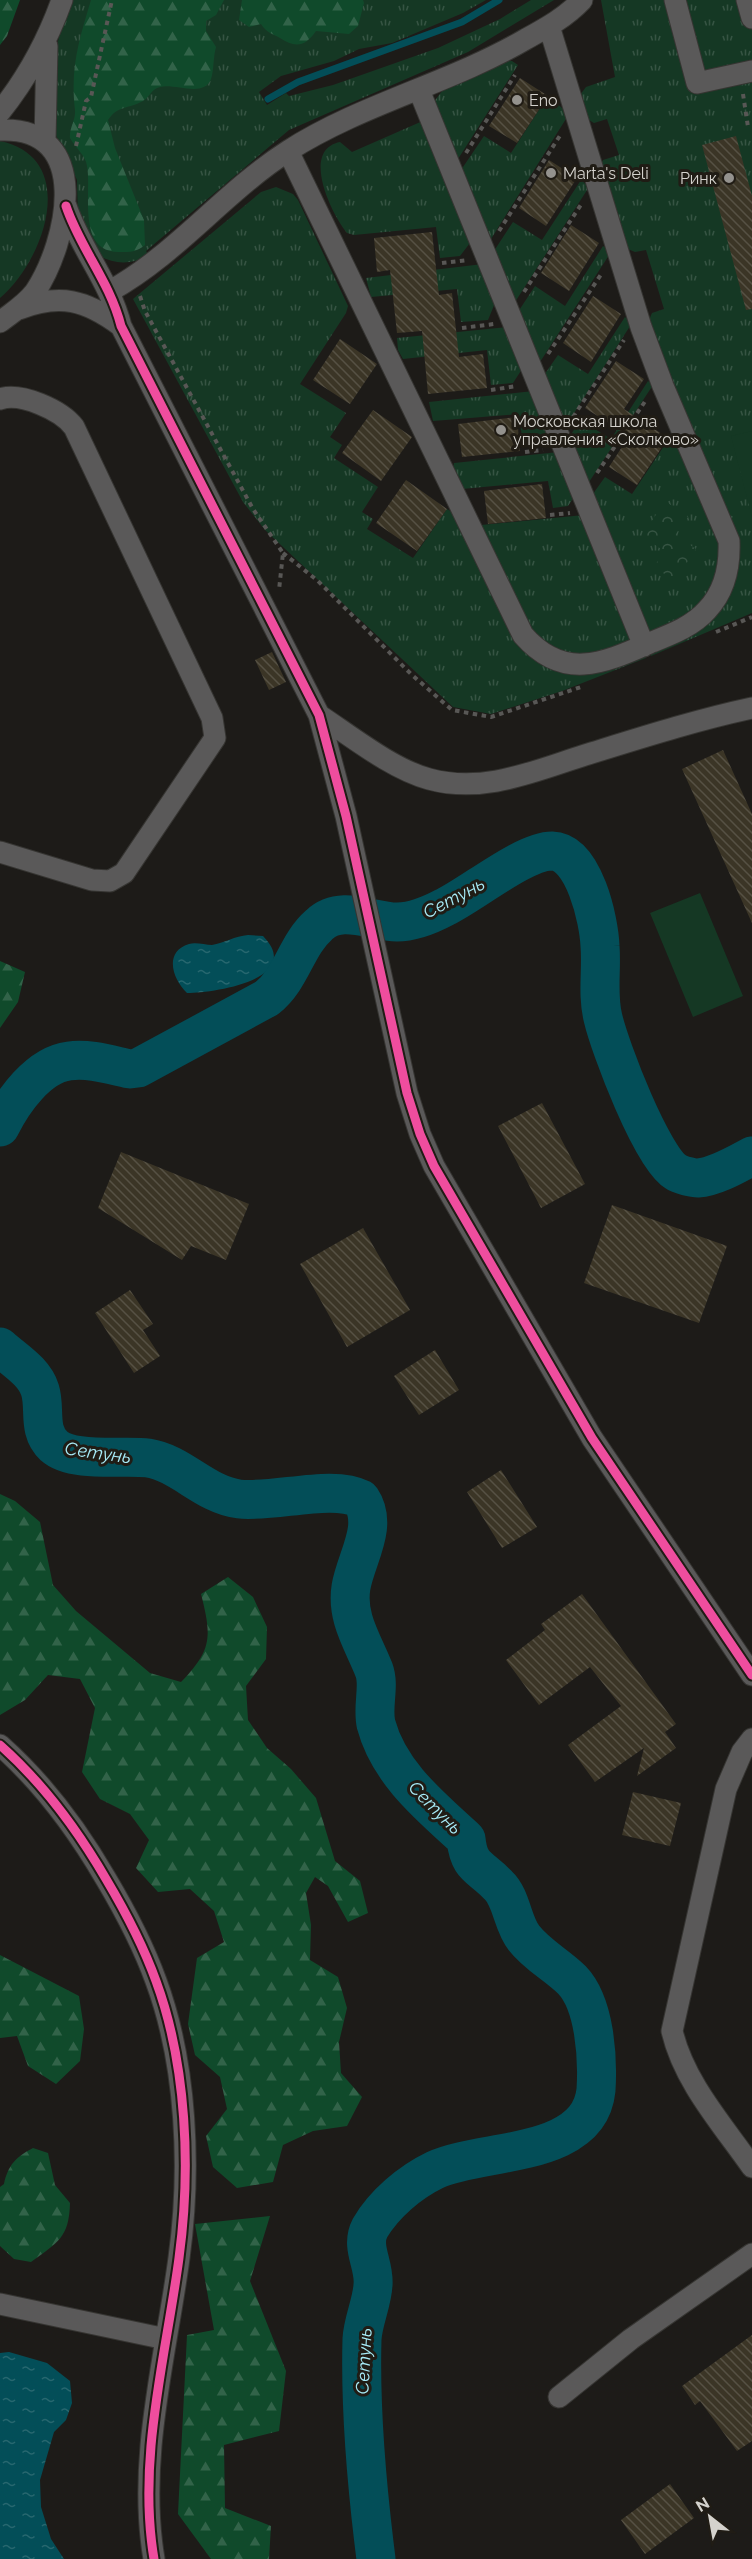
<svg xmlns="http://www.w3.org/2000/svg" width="752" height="2559" viewBox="0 0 752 2559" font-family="Raleway,sans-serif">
<defs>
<pattern id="grass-tufts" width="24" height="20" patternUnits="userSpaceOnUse" patternTransform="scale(1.5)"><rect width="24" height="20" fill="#153824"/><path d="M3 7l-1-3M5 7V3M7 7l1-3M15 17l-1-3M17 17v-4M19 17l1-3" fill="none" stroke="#365443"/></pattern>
<pattern id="forest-firs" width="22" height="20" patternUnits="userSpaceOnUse" patternTransform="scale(1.5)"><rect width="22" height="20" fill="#104a2b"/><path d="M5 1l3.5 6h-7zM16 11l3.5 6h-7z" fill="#326349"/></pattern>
<pattern id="park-crowns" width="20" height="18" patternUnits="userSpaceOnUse" patternTransform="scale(1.5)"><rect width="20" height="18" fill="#153824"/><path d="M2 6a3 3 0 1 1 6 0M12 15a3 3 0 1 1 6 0" fill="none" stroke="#365443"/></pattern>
<pattern id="water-ripples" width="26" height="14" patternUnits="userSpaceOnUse" patternTransform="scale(1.5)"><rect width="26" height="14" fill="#034e58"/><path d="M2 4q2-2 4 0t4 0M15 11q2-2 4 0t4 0" fill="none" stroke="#27676f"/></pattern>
<pattern id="building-back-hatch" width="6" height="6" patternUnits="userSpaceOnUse" patternTransform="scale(1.5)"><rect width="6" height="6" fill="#3b3526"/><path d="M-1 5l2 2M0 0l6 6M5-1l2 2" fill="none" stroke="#565144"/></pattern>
</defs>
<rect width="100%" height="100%" fill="#1d1b18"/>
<!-- grass -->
<path fill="url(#grass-tufts)" d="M68,0H486L463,13L392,43L359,49L334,61L281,76L259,92L267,105L286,93L289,96L333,85L438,48L500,19L531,0H554L468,52L289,130L153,245L146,251L149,256C131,264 117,265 99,256L78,220L77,180L54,131L50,74Z
M601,0H752V613L651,656L649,651L731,584L673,388L649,320L652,313L664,309L646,250L635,252L628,249L601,164L603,160L619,155L607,119L594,123L589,120L580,95L586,87L615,77Z
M506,61H512L518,65L458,159L433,103L442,91Z
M548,96L569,114L491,239L485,237L459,173L484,136L511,153Z
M425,120L473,239L460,256L440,258L436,227L354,235L347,233C332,215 300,150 340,142L352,152Z
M0,141C80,158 45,260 0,298Z
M581,180L589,187L515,302L492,254L513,222L542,240Z
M276,187L293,194L298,200L348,306L346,313L300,384L346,413L330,437L342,445L334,458L378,487L362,512L373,519L367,529L413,558L447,509L452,512L534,654L644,653L646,658L562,691L491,714L453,707L265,530L243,502L133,299L261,192Z
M603,246L611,252L540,362L516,315L535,286L565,306Z
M483,264L497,298L488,320L461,322L457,289L371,297L366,278Z
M625,317L632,323L567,424L560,423L542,378L558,355L588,374Z
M508,327L524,366L513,383L491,385L487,350L403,359L398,350L397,338Z
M648,381L653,385L589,482H584L567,441L580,420L611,439Z
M534,391L549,429L540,442L523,445L519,414L433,421L429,402Z
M672,434L675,436L719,532L718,578L694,613L646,638L590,498L605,477L632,494Z
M559,452L576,494L568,506L553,508L548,481L462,489L453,468L454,463Z
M584,515L636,642L570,658L534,639L484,544L481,525Z"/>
<!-- forest -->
<path fill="url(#forest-firs)" d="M0,0H20L7,36L0,45Z
M91,0H224L216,15L206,21V31L216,47C213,57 214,70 211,79C204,98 175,83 160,87C151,89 150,97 143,101C129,109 118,105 108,120L115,148L144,220L145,245C137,252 130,252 119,252C76,252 92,191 87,166C86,156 75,147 70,138C69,128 76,120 75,110C70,68 79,40 91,0Z
M242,0H363L364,3L358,26L349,34L316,31C305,47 295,48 280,38C271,33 267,33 261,24L249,27L239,20Z
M0,961L25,972L18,1002L0,1028Z
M0,1494L15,1501L40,1522L53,1585L76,1611L150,1673L181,1682C212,1650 212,1637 201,1594L228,1577L253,1597L267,1627L266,1659L246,1686L248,1720L267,1748L291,1769L316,1798L335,1861L360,1881L368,1913L348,1922L328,1886L315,1877L306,1893L311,1925L310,1960L338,1977L347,2008L339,2042L341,2073L362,2097L347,2126L313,2131L283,2145L273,2182L237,2188L213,2167L206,2136L227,2109L220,2077L195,2055L188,2024L197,1958L224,1942L214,1911L190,1889L158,1892L136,1868L149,1840L130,1814L100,1799L82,1772L95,1708L80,1679L48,1675L25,1700L0,1715Z
M0,1955L79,1996L84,2029L80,2061L56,2084L28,2066L17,2036L0,2038Z
M33,2148L48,2153L55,2185L70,2203C69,2238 58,2242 31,2262L14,2259L0,2246V2187L4,2184C8,2165 16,2157 33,2148Z
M270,2216L250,2281L286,2371L279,2431L224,2445L225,2508L271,2526L269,2559H211L178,2514L187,2335L214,2330L195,2224Z"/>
<!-- park -->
<path fill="url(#park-crowns)" d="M665,501L688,517L675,535L696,549L675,581L654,567L664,551L642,536Z"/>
<!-- garden -->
<path fill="#153824" d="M752,431V517L731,436Z
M700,893L743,996L693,1017L650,913Z"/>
<!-- water -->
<path fill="url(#water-ripples)" d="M248,935L263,936C305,979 214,993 187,993C173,980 163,952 189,944C196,942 205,945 212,945C224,943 235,936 248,935Z
M9,2352L47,2363L70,2381L72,2403L66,2420L54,2432L40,2480L41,2507L51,2539L64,2559H0V2353Z"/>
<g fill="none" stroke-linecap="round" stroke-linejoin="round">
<!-- stream -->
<path stroke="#034e58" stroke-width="7" d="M268,99L298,82L462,22L499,0"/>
<!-- river -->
<path stroke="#034e58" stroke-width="39" d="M0,1127C13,1101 38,1065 69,1061C89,1058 111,1065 130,1069L138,1068L267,998C292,978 296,945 319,925C341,904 372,922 397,922C414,922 430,915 445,907C472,894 524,851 552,851C584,852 599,920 600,946C602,970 597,994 603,1018C610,1048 652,1158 676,1172C680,1175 693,1178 698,1178C715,1177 737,1164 752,1156
M0,1347C14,1360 34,1371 40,1390C46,1409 37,1430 54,1446C73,1463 124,1455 148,1458C181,1463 205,1495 239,1499C274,1503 333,1484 361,1499C379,1526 356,1558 351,1587C346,1618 363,1642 374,1670C380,1686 372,1706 376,1724C389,1773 430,1806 466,1839C469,1868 480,1866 498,1885C512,1898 512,1923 524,1938C537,1955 557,1965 572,1980C595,2004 598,2058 596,2090C589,2159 482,2148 435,2170C410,2182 384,2204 370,2228C360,2247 375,2265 373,2285C372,2303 363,2321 362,2339C360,2410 367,2488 376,2559"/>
</g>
<!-- building -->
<path fill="url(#building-back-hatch)" d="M520,78L548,96L517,143L489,126Z
M736,136L752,196V309L746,310L702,145Z
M549,160L577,178L546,226L519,208Z
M571,225L599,243L569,291L541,273Z
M432,232L439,295L452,293L459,357L483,354L487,388L428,394L422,331L397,333L390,270L377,272L374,238Z
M593,296L621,314L591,362L563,343Z
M340,339L377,364L350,404L313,380Z
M616,361L644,379L624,409L668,438L637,485L609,467L629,436L585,408Z
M373,410L412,437L381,481L342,453Z
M517,417L520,451L462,457L458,424Z
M406,480L447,509L417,551L376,523Z
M542,484L546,518L488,524L484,491Z
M272,652L286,682L269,690L255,660Z
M723,750L752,814V923L682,769Z
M542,1103L585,1184L541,1208L498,1126Z
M121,1152L249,1204L226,1260L191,1246L182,1260L98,1208Z
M612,1205L727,1246L699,1323L584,1283Z
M363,1228L410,1310L347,1347L300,1264Z
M130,1290L153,1324L143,1330L160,1356L134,1373L95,1313Z
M435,1350L459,1390L419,1415L394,1376Z
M501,1470L537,1527L502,1548L467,1492Z
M582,1594L676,1724L665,1732L676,1748L637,1776L644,1748L595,1782L568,1745L621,1706L590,1667L539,1705L506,1660L545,1630L541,1624Z
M633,1792L681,1803L670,1846L622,1835Z
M752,2335V2441L737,2451L700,2401L695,2405L682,2386Z
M670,2484L694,2518L645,2554L621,2520Z"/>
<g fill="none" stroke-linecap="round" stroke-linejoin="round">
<!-- minor casing -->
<g stroke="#363532" stroke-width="23">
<path id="minor" d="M675,0L697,83L752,71
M747,0L752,18
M419,90L644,646
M0,112C28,77 47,42 62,0
M0,130C94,126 68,242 35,292C25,305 13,312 0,322
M45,141L47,46
M288,151L523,635C564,682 604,663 652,642C672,634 693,626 707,610C725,591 730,566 729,541L663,386L641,327L549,26
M66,206C80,248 110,282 121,326L319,715L346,816L407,1093L420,1134L434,1166L592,1438L752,1675
M110,291C177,254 224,192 288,151C361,104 451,83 526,39C546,28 566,17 582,0
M19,309C60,293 86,300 121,326
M0,399C21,392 61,410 74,427L212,718L215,738L124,873L110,881L92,880L0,852
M319,715C351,736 392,769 429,779C484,794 534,771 585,755C640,738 696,720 752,708
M752,1739L742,1752L726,1789L672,2031C684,2082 722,2124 752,2167
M0,1745C44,1784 77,1829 106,1879C125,1911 143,1945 156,1981C187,2065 191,2170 179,2258C166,2356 137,2459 154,2559
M0,2304L166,2339
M559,2397L631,2339L752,2254"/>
</g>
<!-- path -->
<path stroke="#585755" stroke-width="4" stroke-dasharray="4.5 4.5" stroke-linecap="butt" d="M743,94L748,127
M76,146L86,101L91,97L112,0
M466,153L515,75
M499,231L561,134
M442,263L468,260
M524,292L582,203
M140,296L145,311L253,509L283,553L279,590
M462,328L494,324
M548,354L602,273
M491,390L517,386
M573,417L624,340
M525,452L543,450
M597,473L646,400
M550,515L570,513
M283,553L318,581L411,674L452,710L491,717L584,686
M716,632L752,617"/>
<!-- minor -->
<use href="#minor" stroke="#5a5959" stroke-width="21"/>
<!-- cycleway casing -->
<g stroke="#201c15" stroke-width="13">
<path id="cycleway" d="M66,206C80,248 110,282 121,326L319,715L346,816L407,1093L420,1134L434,1166L592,1438L752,1675
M0,1745C44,1784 77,1829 106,1879C125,1911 143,1945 156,1981C187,2065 191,2170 179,2258C166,2356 137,2459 154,2559"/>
</g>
<!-- cycleway -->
<use href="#cycleway" stroke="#ef4d9e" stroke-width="9"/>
</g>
<!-- markers -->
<g fill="#94928e" stroke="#201c15" stroke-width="2">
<circle cx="517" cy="100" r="6"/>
<circle cx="551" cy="173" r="6"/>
<circle cx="729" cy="178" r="6"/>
<circle cx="501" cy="430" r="6"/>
</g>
<g text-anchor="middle" stroke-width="6" stroke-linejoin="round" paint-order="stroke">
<!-- poi labels -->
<g font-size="16" fill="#d4d2cd" stroke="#201c15" text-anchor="start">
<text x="529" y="106">Eno</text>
<text x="563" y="179">Marta's Deli</text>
<text x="717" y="184" text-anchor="end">Ринк</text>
<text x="513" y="427">Московская школа<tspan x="513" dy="18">управления «Сколково»</tspan></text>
</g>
<!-- water labels -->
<g font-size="18" font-style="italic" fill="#a8edf9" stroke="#201c15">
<text transform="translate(454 898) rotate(-28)" y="6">Сетунь</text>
<text transform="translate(98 1453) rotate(8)" y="6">Сетунь</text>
<text transform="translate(435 1808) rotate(45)" y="6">Сетунь</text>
<text transform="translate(364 2361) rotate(-87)" y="6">Сетунь</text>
</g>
</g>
<!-- north arrow -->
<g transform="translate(710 2517) rotate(329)" stroke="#201c15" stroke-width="4.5" paint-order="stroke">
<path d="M0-4.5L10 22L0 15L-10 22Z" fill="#d4d2cd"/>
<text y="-9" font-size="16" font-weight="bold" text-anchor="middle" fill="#d4d2cd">N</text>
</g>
</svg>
